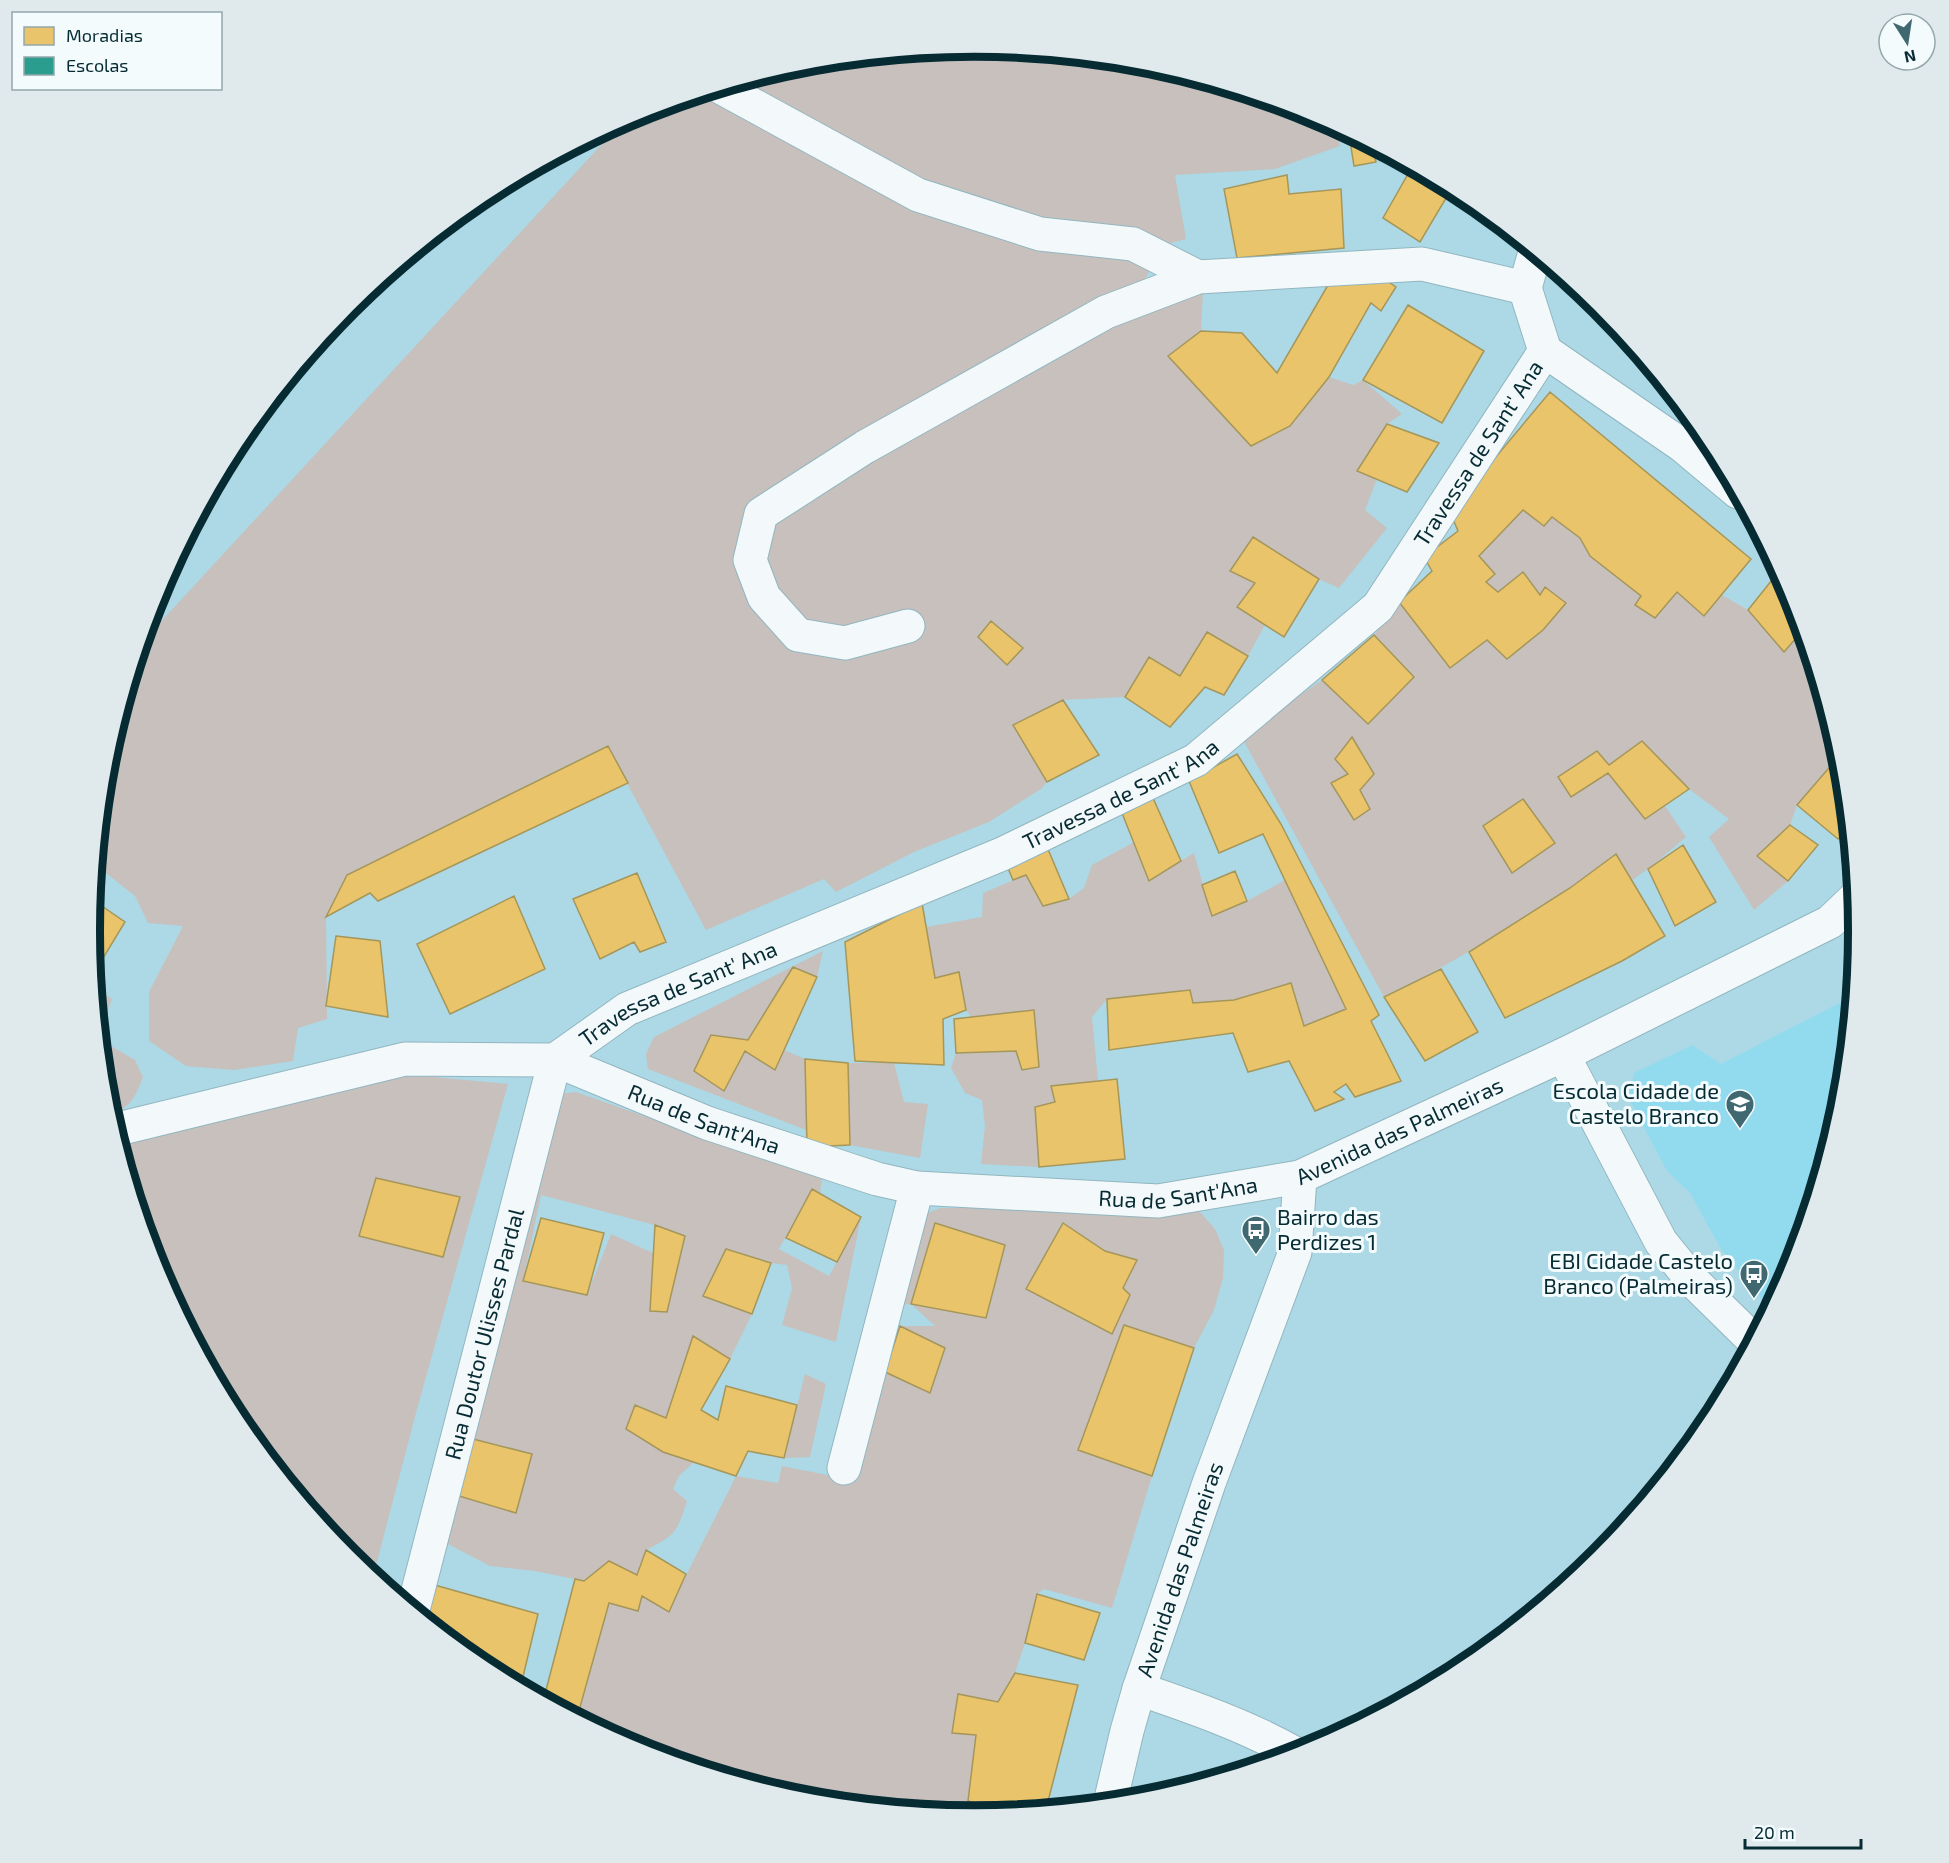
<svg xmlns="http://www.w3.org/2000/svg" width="1949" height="1863" viewBox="0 0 1949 1863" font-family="'Exo 2',sans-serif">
<rect width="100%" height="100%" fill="#acd9e5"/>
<!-- built -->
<path fill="#92dbee" d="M1853,993L1842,1105L1792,1270L1771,1310L1721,1249L1690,1193L1667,1171L1629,1099L1634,1073L1692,1045L1721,1064L1849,998Z"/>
<!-- green -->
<path fill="#c7c0bd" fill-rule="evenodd" d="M975,47L1148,64L1313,114L1336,126L1340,146L1275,169L1175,175L1186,239L1148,249L935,192L728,86L802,63Z
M706,93L912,201L1153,264L1134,300L1203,290L1201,331L1168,356L1251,446L1290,426L1329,377L1353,385L1363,380L1402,414L1387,424L1357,470L1377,479L1365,510L1387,528L1339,588L1319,579L1253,537L1230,571L1255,583L1237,607L1265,625L1248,656L1207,633L1180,676L1149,657L1125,697L1063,700L1013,725L1047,782L1041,789L989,822L914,852L836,892L824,879L706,930L607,746L347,875L326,917L327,1019L298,1028L293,1061L234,1070L186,1066L149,1041V992L183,926L148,923L135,896L96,865L107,759L142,642L625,119L636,114Z
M1523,510L1544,526L1552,517L1580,538L1590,556L1641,596L1635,605L1655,618L1677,592L1704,616L1722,595L1748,610L1784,652L1804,633L1841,754L1797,805L1790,825L1757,856L1788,881L1754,910L1709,837L1729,819L1689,789L1665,806L1686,837L1648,869L1632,880L1616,854C1543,909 1465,957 1384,997L1241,736L1322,680L1368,724L1413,677L1374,635L1399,602L1487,640L1507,659L1543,630L1566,603L1546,588L1540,595L1498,592L1486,582L1479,556Z
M1134,842L1149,880L1194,853L1212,916L1247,901L1285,880L1346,1009L1304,1026L1291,983L1234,1000L1193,1003L1189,990L1107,999L1092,1017L1098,1081L1052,1087L1055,1102L1035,1107L1039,1167L981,1164L985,1126L982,1100L965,1093L951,1068L956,1053L1016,1051L1022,1070L1039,1067L1034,1011L971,1017L966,1010L959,972L935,978L926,927L982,917L983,893L1026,875L1043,906L1069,899L1084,888L1092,865Z
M823,951L817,977L793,967L748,1040L711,1035L694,1071L723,1090L745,1051L774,1070L784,1050L805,1059L806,1130L648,1069L646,1054L654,1037Z
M95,988L112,999L105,1018L98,1014Z
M100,1040L135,1060L143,1077C136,1095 131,1109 110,1114L106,1104Z
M848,1063H894L904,1102L928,1104L920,1158L850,1145Z
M403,1074L508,1084L417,1409L373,1577L348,1557L238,1423L157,1270L119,1144Z
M576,1092L822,1179L820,1194L812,1190L779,1249L829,1276L861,1217L836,1342L782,1325L792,1288L787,1265L771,1263L726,1249L703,1296L752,1314L730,1359L693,1336L666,1418L694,1462L679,1476L673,1489L687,1501C677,1532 676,1535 646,1550L637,1575L609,1561L584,1581L535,1571L490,1566L446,1543L459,1496L516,1513L532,1454L473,1439L561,1094ZM541,1195L655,1225L684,1236L667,1312L650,1310L653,1253L611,1234L587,1295L523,1281Z
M940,1208H1175L1198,1210L1215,1229L1224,1250L1223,1278L1214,1310L1194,1348L1120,1338L1079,1450L1152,1476L1112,1608L1044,1589L1037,1594L1025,1643L1015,1673L998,1702L952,1733L976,1735L968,1801L1009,1813L974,1816L802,1799L636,1749L577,1718L609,1603L642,1596L669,1612C690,1565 714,1521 736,1476L778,1483L782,1466L857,1481L885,1372L930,1392L945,1348L900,1326H935L911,1304L898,1305L917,1217ZM935,1223L1005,1245L986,1316L911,1304Z
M805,1374L826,1384L810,1457L784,1458Z"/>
<!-- homes -->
<path fill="#e9c46a" stroke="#a5965a" stroke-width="1.5" d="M1349,134L1372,145L1376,162L1354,166Z
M1412,167L1452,188L1420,242L1383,218Z
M1287,175L1289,194L1341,189L1344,248L1237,258L1224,189Z
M1378,275L1396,287L1381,311L1371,303L1329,377L1290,426L1251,446L1168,356L1201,331L1242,333L1277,373L1328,285Z
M1408,305L1484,351L1442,423L1363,380Z
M1550,392L1751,559L1704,616L1677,592L1655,618L1635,605L1641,596L1590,556L1580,538L1552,517L1544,526L1523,510L1479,556L1495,574L1486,582L1498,592L1523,572L1540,595L1545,587L1566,603L1543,630L1507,659L1487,640L1450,668L1399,602L1432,571L1424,557L1458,531L1450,512Z
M1387,424L1439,443L1407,492L1357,471Z
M1253,537L1319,579L1284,637L1237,607L1255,583L1230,571Z
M1780,570L1792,593L1803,630L1784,652L1748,610Z
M991,621L1023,648L1007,665L978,637Z
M1207,632L1248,656L1224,695L1205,687L1170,727L1125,697L1149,657L1180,676Z
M1374,635L1414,677L1368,724L1322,680Z
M1063,700L1099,755L1047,782L1013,725Z
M1352,737L1374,774L1360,790L1370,809L1354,820L1331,783L1348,774L1335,759Z
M1642,741L1689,789L1645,819L1608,773L1571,797L1558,777L1597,751L1609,765Z
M608,746L628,783L378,901L370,893L326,917L347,875Z
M1237,754L1281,824L1379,1015L1371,1021L1401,1081L1355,1097L1346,1084L1334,1092L1344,1099L1315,1111L1289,1061L1248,1072L1233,1033L1109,1050L1107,999L1190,990L1193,1003L1234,1000L1291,983L1304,1026L1346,1009L1263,834L1219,853L1189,781Z
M1841,754L1849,827L1838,839L1797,805Z
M1153,798L1181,861L1149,881L1120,808Z
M1523,799L1555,843L1512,873L1483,826Z
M1790,825L1818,845L1788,881L1757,856Z
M1042,835L1069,899L1043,906L1026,875L1013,880L1002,854Z
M1683,845L1716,902L1675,926L1648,869Z
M1616,854L1665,936L1622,961L1505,1018L1469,952L1570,888Z
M1235,871L1247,901L1212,916L1202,885Z
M637,873L666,942L640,952L634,942L600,959L573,899Z
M514,896L545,969L450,1014L417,944Z
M93,900L125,922L94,973L90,931Z
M922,903L935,978L959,972L966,1010L943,1019L944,1065L855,1061L845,942Z
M336,936L380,941L388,1017L326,1006Z
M793,967L817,977L775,1070L745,1051L724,1091L694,1071L711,1035L748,1040Z
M1441,969L1478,1032L1425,1061L1384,997Z
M1034,1010L1039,1067L1022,1070L1016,1051L956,1053L954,1019Z
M805,1059L848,1063L850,1145L807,1147Z
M1117,1079L1125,1159L1039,1167L1035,1107L1055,1102L1051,1086Z
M376,1178L460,1197L443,1257L359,1236Z
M812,1189L861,1217L837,1262L786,1238Z
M541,1218L604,1233L587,1295L523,1281Z
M935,1223L1005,1245L986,1318L911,1304Z
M1063,1223L1105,1251L1137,1260L1123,1288L1130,1295L1112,1334L1026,1289Z
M655,1225L685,1236L667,1312L650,1311Z
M726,1249L771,1263L752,1314L703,1296Z
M1124,1325L1194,1348L1152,1476L1078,1450Z
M900,1326L945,1348L930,1393L885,1372Z
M693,1336L730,1359L701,1410L718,1420L726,1386L797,1405L784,1458L748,1451L736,1476L663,1452L626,1429L635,1405L666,1418Z
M473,1439L532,1454L516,1513L459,1496Z
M646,1550L686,1574L669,1612L642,1596L638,1611L609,1603L577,1718L551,1704L554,1699L545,1694L575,1579L584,1581L609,1561L637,1575Z
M431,1584L538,1614L521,1685L512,1683L483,1667L422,1618Z
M1037,1594L1100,1613L1084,1660L1025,1643Z
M1015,1673L1078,1685L1046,1809L1009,1813L968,1801L976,1735L952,1733L958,1694L998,1702Z"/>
<!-- schools -->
<path fill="#2a9d8f" stroke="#1f7b73" stroke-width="1.5" d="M1800,1244L1793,1269L1784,1260Z"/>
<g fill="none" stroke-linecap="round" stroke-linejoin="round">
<!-- minor casing -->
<g stroke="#92b6c0" stroke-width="35">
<g id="minor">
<path d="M722,88L918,195L1040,234L1133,244L1198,277"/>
<path d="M1525,288L1545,351L1683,446L1738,492"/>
<path d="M1525,288L1535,252"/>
<path d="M908,626L845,643L798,635L764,597L750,560L761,514L865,447L1106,312L1198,277L1422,264L1525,288"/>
<path d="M1563,1055L1661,1242L1692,1280L1754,1341"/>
<path id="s1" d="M555,1060L627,1009L1002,854L1196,760L1378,607L1545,351"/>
<path id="s2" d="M114,1130L405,1059L555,1060L707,1123L877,1179L917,1188L1158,1201L1300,1177L1563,1055L1830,922L1856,897"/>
<path d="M844,1468L917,1188"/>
<path id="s3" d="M413,1610L555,1060"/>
<path d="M1139,1689C1192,1707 1247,1726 1296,1754"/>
<path id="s4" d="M1110,1803L1127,1731L1139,1689L1209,1483L1295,1252L1300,1177"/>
</g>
</g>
<!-- minor -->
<use href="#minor" stroke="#f3f9fb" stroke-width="33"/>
</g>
<!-- icons -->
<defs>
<g id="school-pin" transform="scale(1.5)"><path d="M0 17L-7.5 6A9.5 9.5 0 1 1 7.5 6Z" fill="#406871" stroke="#f3fbfd"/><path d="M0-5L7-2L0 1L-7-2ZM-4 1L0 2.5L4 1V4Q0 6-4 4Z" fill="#fff"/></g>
<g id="bus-pin" transform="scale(1.5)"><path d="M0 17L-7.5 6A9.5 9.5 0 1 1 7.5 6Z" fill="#406871" stroke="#f3fbfd"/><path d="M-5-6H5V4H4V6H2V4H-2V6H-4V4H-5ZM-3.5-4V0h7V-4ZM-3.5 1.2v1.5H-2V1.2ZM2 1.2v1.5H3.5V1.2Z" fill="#fff"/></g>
</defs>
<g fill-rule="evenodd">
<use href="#school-pin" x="1740" y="1104"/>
<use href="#bus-pin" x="1256" y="1230"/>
<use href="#bus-pin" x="1754" y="1274"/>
</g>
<g text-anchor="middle" stroke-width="6" stroke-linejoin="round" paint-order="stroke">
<!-- street labels -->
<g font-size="22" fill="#062b33" stroke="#f3fbfd">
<text dy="8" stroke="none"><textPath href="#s1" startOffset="1131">Travessa de Sant' Ana</textPath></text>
<text dy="8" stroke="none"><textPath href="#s1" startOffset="627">Travessa de Sant' Ana</textPath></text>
<text dy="8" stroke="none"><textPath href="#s1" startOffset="141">Travessa de Sant' Ana</textPath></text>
<text dy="8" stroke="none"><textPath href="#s2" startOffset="610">Rua de Sant'Ana</textPath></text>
<text dy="8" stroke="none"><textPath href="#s2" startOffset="1329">Avenida das Palmeiras</textPath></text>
<text dy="8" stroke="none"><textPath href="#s2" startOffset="1096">Rua de Sant'Ana</textPath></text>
<text dy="8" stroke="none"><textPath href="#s3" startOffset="285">Rua Doutor Ulisses Pardal</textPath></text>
<text dy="8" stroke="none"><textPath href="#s4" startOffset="244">Avenida das Palmeiras</textPath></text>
</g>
<!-- poi labels -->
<g font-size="22" fill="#062b33" stroke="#f3fbfd" text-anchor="end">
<text x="1719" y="1099">Escola Cidade de<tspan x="1719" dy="25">Castelo Branco</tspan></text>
<text x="1277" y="1225" text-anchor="start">Bairro das<tspan x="1277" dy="25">Perdizes 1</tspan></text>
<text x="1733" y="1269">EBI Cidade Castelo<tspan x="1733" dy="25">Branco (Palmeiras)</tspan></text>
</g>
</g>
<!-- crop -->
<path d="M0 0H1949V1863H0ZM100 931a874 874 0 1 1 1748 0a874 874 0 1 1-1748 0Z" fill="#e0eaed" fill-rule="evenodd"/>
<path fill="none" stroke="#062b33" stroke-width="8" d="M100 931a874 874 0 1 1 1748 0a874 874 0 1 1-1748 0Z"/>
<!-- legend -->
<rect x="12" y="12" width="210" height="78" fill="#f3fbfd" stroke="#94a8ac" stroke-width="1.5"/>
<rect x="24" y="27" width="30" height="18" fill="#e9c46a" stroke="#94a8ac" stroke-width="1.5"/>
<text x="66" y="42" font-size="18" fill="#062b33">Moradias</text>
<rect x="24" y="57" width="30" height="18" fill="#2a9d8f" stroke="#94a8ac" stroke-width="1.5"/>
<text x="66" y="72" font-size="18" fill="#062b33">Escolas</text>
<!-- north arrow -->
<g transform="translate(1907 42) rotate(168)"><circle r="28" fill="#f3fbfd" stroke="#94a8ac" stroke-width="1.5"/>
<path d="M0-4.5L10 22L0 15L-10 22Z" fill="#406871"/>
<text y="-9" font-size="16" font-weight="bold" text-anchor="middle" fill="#062b33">N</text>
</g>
<!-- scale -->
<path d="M1745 1839v9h116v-9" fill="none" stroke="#062b33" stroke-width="3"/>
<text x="1754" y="1839" font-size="18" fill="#062b33" stroke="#f3fbfd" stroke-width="4.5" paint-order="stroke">20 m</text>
</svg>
